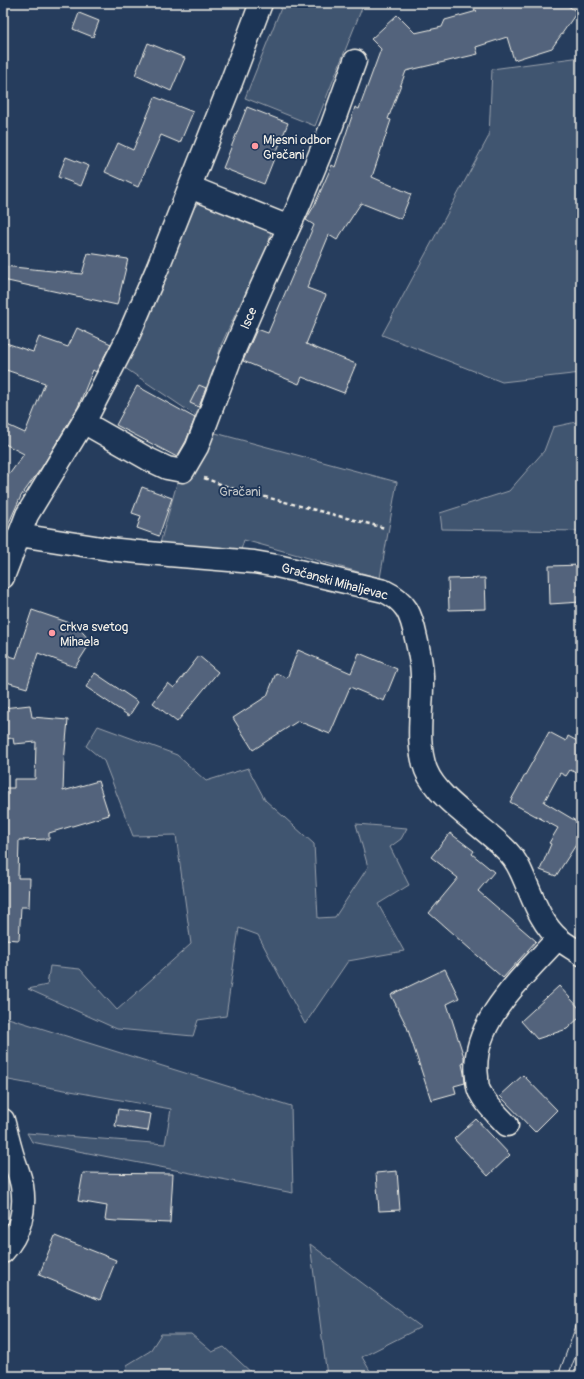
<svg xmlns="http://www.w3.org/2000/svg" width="584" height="1379" viewBox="0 0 584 1379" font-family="Pangolin,sans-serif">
<rect width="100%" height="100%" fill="#263d5d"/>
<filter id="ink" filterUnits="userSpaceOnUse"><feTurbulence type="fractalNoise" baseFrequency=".025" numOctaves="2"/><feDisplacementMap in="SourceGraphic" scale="8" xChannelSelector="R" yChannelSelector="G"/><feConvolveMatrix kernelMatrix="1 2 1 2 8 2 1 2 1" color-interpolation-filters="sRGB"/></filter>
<g filter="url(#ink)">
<!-- green -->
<path fill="#40546f" stroke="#9aa2ac" d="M283,3H364L315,126L245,98Z
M581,57V373L502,382L382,335L489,136L492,69Z
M203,197L271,231L269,243L221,345L202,420L125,368L194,208Z
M581,421V531L442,529L440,513L509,491L544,451L553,427Z
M208,431L397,482L380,578L244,540L240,553L159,547L179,476L191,479Z
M98,726L177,755L206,781L248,768L265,800L314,844L318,918L335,917L368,867L356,824L407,828L401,839L390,847L409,885L378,904L404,951L348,961L305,1024L258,935L239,928L226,1016L198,1020L193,1036L117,1029L28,989L47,985L50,966L80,969L117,1010L191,944L176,835L133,836L104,761L86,746Z
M5,1017L291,1106L293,1193L32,1142L27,1133L165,1144L171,1109L3,1079Z
M310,1244L421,1327L362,1357L373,1376H327Z
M161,1334H191L212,1352L224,1347L255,1376H125L127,1365L150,1351Z"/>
<!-- building -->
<path fill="#52647b" stroke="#f4f1e8" d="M464,3H564L577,12L552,48L514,60L507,37L476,47L478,54L406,71L388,119L391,120L372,177L411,194L401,219L361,203L337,240L329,235L307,288L326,295L306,344L356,364L344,393L302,377L299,384L243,361L257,329L268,333L314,225L306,220L314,206L332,165L335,167L355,107L359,109L381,49L371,39L397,15L415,33L442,27L445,20L477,11Z
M79,13L99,21L93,37L73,29Z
M148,43L185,58L171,91L135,75Z
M155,97L193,112L180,143L161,135L138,187L105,172L118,143L133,150Z
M247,107L288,123L264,184L223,168Z
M66,157L89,166L81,186L58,177Z
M88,253L128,259L117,305L3,280V266L82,274Z
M77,328L111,344L96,372L93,370L78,407L42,467L21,496L3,536V483L24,454L3,443V423L25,433L45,383L3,369V342L33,352L39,337L68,347Z
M199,385L206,388L199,407L190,403Z
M137,386L195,418L186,441L177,457L116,425Z
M142,487L172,498L159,536L137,528L141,516L132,513Z
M581,565V602L550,604L549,566Z
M485,578L486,609L449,610L448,579Z
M32,610L76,625L91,642L75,667L38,653L27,688L3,681V654L16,658Z
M298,650L351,673L359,653L397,669L384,701L350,687L330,734L298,721L253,750L233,718L267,696L276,673L287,678Z
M199,656L218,672L177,722L153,703L168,683L174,688Z
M95,673L138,702L129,716L86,687Z
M30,705L32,717L68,720L64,762L63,791L98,781L109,815L49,833V839L19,840L18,878H30L29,907H21L19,940L3,939V788H14V779H35L36,742L14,744L13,738L3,739V708Z
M549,732L566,741L568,736L581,743V761L575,772L570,770L566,776L560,773L544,802L581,824V841L579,840L556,876L540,870L551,844L549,843L558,828L510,802Z
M450,833L474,851L472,854L494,872L478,891L536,941L503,978L429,913L458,878L431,857Z
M445,969L459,998L447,1004L464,1057V1063L462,1064L464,1073L465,1083L454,1086L456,1093L431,1100L407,1027L391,995Z
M559,986L581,1010V1016L567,1029L537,1039L521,1021Z
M523,1075L557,1110L535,1132L500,1096Z
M118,1109L151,1114L148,1131L115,1126Z
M476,1119L510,1155L488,1176L454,1139Z
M397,1171L400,1210L379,1211L376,1173Z
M83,1173L173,1174L170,1223L116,1221L105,1220L107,1206L78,1201Z
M55,1236L116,1260L100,1300L39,1275Z"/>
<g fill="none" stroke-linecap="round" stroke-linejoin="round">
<!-- minor casing -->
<g stroke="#f4f1e8" stroke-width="25">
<path id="minor" d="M190,187L289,227
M83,422L148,459L167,468L183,471L197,447L231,357L261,288L299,205L332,125L355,61
M19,535L108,549L169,555L254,562L277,566L384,591C407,602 411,614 416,638C419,651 422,664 422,677C423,707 415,741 426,770C438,801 487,828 509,853C519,863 523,877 529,890C536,907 544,926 559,939C565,944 574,949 581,954
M3,577L27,515L90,411L126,341L158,267L232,80L261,3
M3,1120C6,1130 8,1140 11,1150C14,1162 20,1174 22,1186C26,1210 20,1234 3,1252
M507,1125C498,1115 487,1106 481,1094C478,1090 477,1082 477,1077C469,1023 525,975 558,938"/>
</g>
<!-- path -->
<path stroke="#f4f1e8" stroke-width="2.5" stroke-dasharray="4 3" stroke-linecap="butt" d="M204,478L231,488L385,528"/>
<!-- minor -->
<use href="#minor" stroke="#1d3557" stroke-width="22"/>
<!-- tram -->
<path stroke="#f4f1e8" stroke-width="1" d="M558,1376L581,1312
M568,1376L581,1342"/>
</g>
</g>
<!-- markers -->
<g fill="#ff9aa2" stroke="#1d3557" stroke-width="1.5">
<circle cx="255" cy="146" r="4"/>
<circle cx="52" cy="633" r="4"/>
</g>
<g text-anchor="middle" stroke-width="3.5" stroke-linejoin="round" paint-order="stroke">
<!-- poi labels -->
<g font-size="13" fill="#f4f1e8" stroke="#1d3557" text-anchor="start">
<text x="263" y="144">Mjesni odbor<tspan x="263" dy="15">Gračani</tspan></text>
<text x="60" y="631">crkva svetog<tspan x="60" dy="15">Mihaela</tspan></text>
</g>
<!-- street labels -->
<g font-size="13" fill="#f4f1e8" stroke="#1d3557">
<text transform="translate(248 318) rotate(-67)" y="5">Isce</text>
<text transform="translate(335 581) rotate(15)" y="5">Gračanski Mihaljevac</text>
</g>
<!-- park labels -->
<g font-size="13" fill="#bec2c4" stroke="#1d3557">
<text x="240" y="496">Gračani</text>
</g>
</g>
<!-- margin -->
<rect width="584" height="1379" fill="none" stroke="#1d3557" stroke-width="16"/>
<rect x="8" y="8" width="568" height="1363" fill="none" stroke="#f4f1e8" stroke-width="1.5" filter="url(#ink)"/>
</svg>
